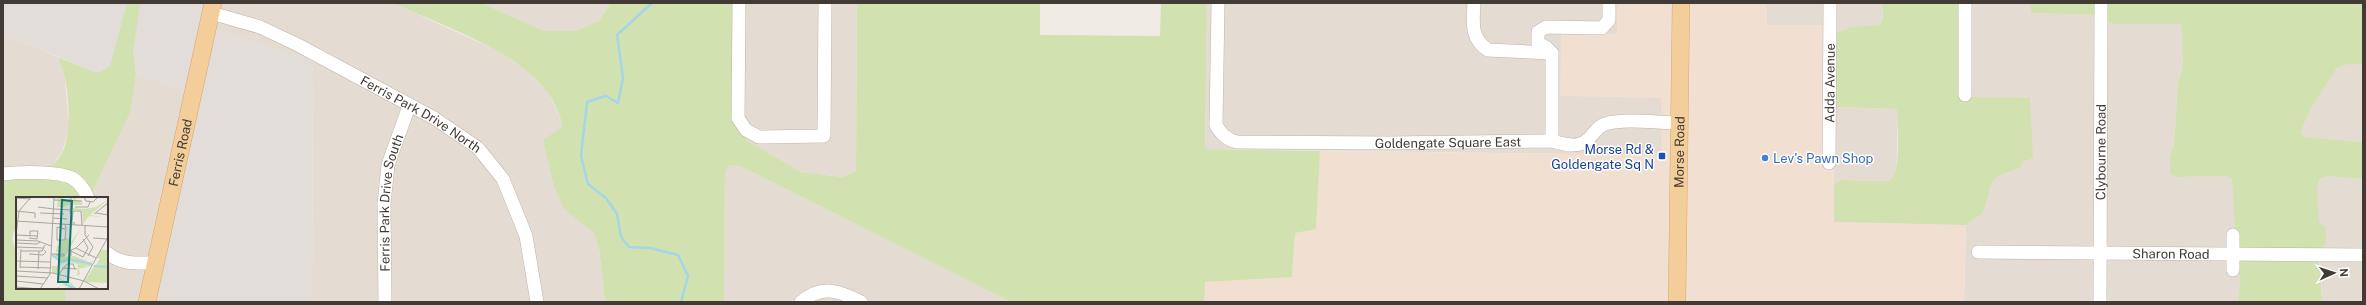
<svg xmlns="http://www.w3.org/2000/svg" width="2366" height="305" viewBox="0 0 2366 305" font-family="'Public Sans',sans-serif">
<rect width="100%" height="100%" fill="#f0ebe4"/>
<!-- residential -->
<path fill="#e4dcd3" d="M214,3H393L498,51L528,71L548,92L562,122L564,209L594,232L599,249L605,302H312L313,61L209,28Z
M482,3H611L599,21L575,31H544Z
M734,3H857L856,171L842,177L801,172L747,142L736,123Z
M1207,3H1617V34L1662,98L1661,155L1205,149Z
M1767,3H1882L1883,17L1880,25L1844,29L1833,38L1832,25H1767Z
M1962,3H2031V13L2099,15L2113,24H2181L2183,67L2178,83L2174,144L2170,156L2177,177L2228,176L2232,180L2240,282L2238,302H1964L1966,225L1982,214L1992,180L1997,175L2020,168L1961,97Z
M3,33L58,57L64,69L69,127L62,152L48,171L3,175Z
M2363,64V142L2303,137L2301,132L2310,110L2337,68L2343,65Z
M136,73L194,92L149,302H66L65,288H107V198H85L91,195L131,111Z
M1833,107L1897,109V158L1894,178L1890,181L1842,180L1834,184Z
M730,165L740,166L1011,302H724L725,172Z
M2328,176L2359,179L2363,177V302H2325L2322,300L2317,189L2320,179Z"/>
<!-- commercial -->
<path fill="#f1dfd1" d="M1617,3H1767V25H1833L1834,222L1966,225L1964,302H1204V282L1292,277L1295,233L1316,228L1320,151L1661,155V98L1560,96L1561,33L1617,34Z"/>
<!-- industrial -->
<path fill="#e2ddd9" d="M3,3H127L111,66L100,72H94L3,33Z
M139,3H214L209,28L313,61L312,302H149L194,92L136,73L133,51Z"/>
<!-- green -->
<path fill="#d2e1b0" d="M127,3H139L140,6L133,51L136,73L131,111L91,195L85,198H17V227C8,237 15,246 17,256C18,266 17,278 17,288H65L66,302H3V175L48,170C53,164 60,158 63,151C73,126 69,81 58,57L94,72H100L110,66Z
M393,3H482L544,31H575L599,21L611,3H734L736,123L747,141L801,172L842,177L856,171L857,3H1040V35L1160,36L1161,3H1207L1205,149L1320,151L1316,229L1295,233L1292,277L1205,282L1204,302H1011L740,166L730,165L725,172L724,302H605L599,249L594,233L564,209L554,186L543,140L562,127V122C558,112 554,101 547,92C517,50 440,25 393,3Z
M1882,3H1962L1961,97L2030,98L2033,158L2022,162L2020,168C1981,180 1996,182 1982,214L1966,225L1834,222V184L1842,180L1890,181C1902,170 1897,126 1897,109L1833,107V38C1843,24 1863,27 1880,25L1883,17Z
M2031,3H2099V15L2031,13Z
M2106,3H2363V64L2343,65L2337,68L2310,110L2301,132L2304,137L2363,142V177L2359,179L2328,176L2320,179L2317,189L2319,222L2326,228V244L2319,250H2246L2236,247L2232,180L2227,176L2176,177L2170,174V156L2174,144L2178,83L2183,67L2181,24H2113L2107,21Z
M2238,258H2319L2322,300L2325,302H2238L2240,282Z"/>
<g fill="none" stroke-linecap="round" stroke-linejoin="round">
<!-- stream -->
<path stroke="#a5d6e8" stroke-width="2.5" d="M652,3L617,35L623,78L618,103L606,96L587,102L581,156L588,184L606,198L617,214L621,237L629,247L650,248L678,255L688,276L681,302"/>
<!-- minor casing -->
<g stroke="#bdb4ab" stroke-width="14">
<g id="minor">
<path d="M739,3L738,118L746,130L759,137L824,136L825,3"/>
<path id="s1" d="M1218,3L1216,125C1221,134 1226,139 1237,142L1389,143L1552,141C1564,144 1577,149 1587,140C1594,135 1596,127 1605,124C1625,118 1658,123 1679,123"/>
<path d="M1474,3C1473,22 1470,38 1488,50L1550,53"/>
<path d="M1965,3V95"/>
<path id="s2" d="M211,13L260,27L298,45L434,118L478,148L503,179L526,236L537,302"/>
<path d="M1552,141V53L1547,48L1538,43V32L1546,27L1602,28L1609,20V3"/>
<path id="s3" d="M1829,163L1830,3"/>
<path d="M3,174C19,172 58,171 72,178C79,182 85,191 88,198"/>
<path d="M2233,235V270"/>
<path id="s4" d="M1978,252L2363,255"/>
<path d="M107,253C122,265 137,263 156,263"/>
<path id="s5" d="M385,302L384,204L388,165L409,106"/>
<path d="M801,302C822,284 840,291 861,302"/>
<path id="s6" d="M2100,302L2101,3"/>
</g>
</g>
<!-- major casing -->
<g stroke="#d7a86c" stroke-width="18">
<g id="major">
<path id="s7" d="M147,302L213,3"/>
<path id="s8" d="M1677,302L1681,3"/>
</g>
</g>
<!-- minor -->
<use href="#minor" stroke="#fff" stroke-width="13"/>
<!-- major -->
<use href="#major" stroke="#f4ce9a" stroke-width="17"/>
</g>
<!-- markers -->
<rect fill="#1a4fb4" stroke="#fff" stroke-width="1.5" x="1658" y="152" width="8" height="8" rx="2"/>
<circle fill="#3f7fe0" stroke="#fff" stroke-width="1.5" cx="1765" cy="158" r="4"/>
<g text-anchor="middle" stroke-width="3" stroke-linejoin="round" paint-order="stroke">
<!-- street labels -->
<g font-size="13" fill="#423b35" stroke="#fff">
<text dy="5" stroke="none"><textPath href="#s3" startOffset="80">Adda Avenue</textPath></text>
<text dy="5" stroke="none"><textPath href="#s2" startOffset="234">Ferris Park Drive North</textPath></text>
<text dy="5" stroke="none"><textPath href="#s1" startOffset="361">Goldengate Square East</textPath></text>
<text dy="5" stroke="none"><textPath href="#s7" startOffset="153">Ferris Road</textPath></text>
<text dy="5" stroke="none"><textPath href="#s8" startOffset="150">Morse Road</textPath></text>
<text dy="5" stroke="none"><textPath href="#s6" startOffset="150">Clybourne Road</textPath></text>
<text dy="5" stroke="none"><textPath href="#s5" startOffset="100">Ferris Park Drive South</textPath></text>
<text dy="5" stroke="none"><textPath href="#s4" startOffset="193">Sharon Road</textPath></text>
</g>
<!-- transit labels -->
<g font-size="13" fill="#164399" stroke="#fff" text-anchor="end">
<text x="1654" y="154">Morse Rd &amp;<tspan x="1654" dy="15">Goldengate Sq N</tspan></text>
</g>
<!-- shop labels -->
<g font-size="13" fill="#366cbe" stroke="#fff" text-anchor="start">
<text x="1773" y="163">Lev's Pawn Shop</text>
</g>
</g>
<!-- overview -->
<g transform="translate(16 197)">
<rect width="92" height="92" fill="#f0ebe4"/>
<path d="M42,0H50L47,2L50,6L51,4L56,5L58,0H66L58,2L66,5V8H57V11L69,12L80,10L92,3L74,18L86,20L73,19L67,27L66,13H56V8H52L47,10L45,15V10H41ZM66,29L49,60L58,59L76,66L75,69L67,70L72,71H63L64,77L61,79L62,67L51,65L46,66L40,77L37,76L35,69H42L44,66L36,58L49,56L40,55L41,49H45V45L40,43L49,44V40L56,44ZM85,53H92V86L70,85L68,84L84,62L81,60ZM42,80L50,85L52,83L61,92H46L53,90L47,88L42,90L46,92L40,91L48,87Z" fill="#d2e1b0"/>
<path fill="none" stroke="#a5d6e8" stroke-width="2" d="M36,58L46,65L52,62L76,67M78,69L92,70M49,87L60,92"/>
<path fill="none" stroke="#aaa59e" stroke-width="1" d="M15,0L3,14L0,38L21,39M68,0L70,4L77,5L82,0M0,1L15,2M38,3L66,4M22,10L38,12M59,10H72L74,5M38,12L56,13M0,14L19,16V21M24,16L48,17M80,16L92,18M54,17L55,0M78,17L92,6M37,21L51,22M0,24L92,30M59,26H56L57,14H65L66,28M49,27L50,31L49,43H41V30L49,32M69,29V38L77,50L72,59M13,41L21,42L22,34H14V39M77,41L91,42M0,43L22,44L35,49M0,46L21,47L24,45M0,50L28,51M60,51L80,61M5,54H26L29,48M55,54L67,60L72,51L67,42M13,57L27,58L30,55L28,53M35,57H48V59H42L40,57M55,59V53L60,51L73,38M0,64L34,65M4,70L34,71M4,71L5,52M46,71L61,72M22,72L23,54M0,74L37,76L68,84M42,78L51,67H57L59,72M0,79L32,81M0,84L27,87M68,84L83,92M0,90L24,92M24,92L34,77L38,0M63,92L92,40"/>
<path fill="#0f766e" fill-opacity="0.15" stroke="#0f766e" stroke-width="2" d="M46,3L56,4L52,85H42Z"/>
<rect width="92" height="92" fill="none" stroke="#423b35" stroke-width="2"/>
</g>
<!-- border -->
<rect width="2366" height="305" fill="none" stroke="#423b35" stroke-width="8"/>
<!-- north arrow -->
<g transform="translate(2334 273) rotate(87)" stroke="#ffffff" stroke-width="3" paint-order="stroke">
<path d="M0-3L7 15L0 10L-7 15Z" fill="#423b35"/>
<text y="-6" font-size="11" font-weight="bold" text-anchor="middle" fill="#423b35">N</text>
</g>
</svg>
